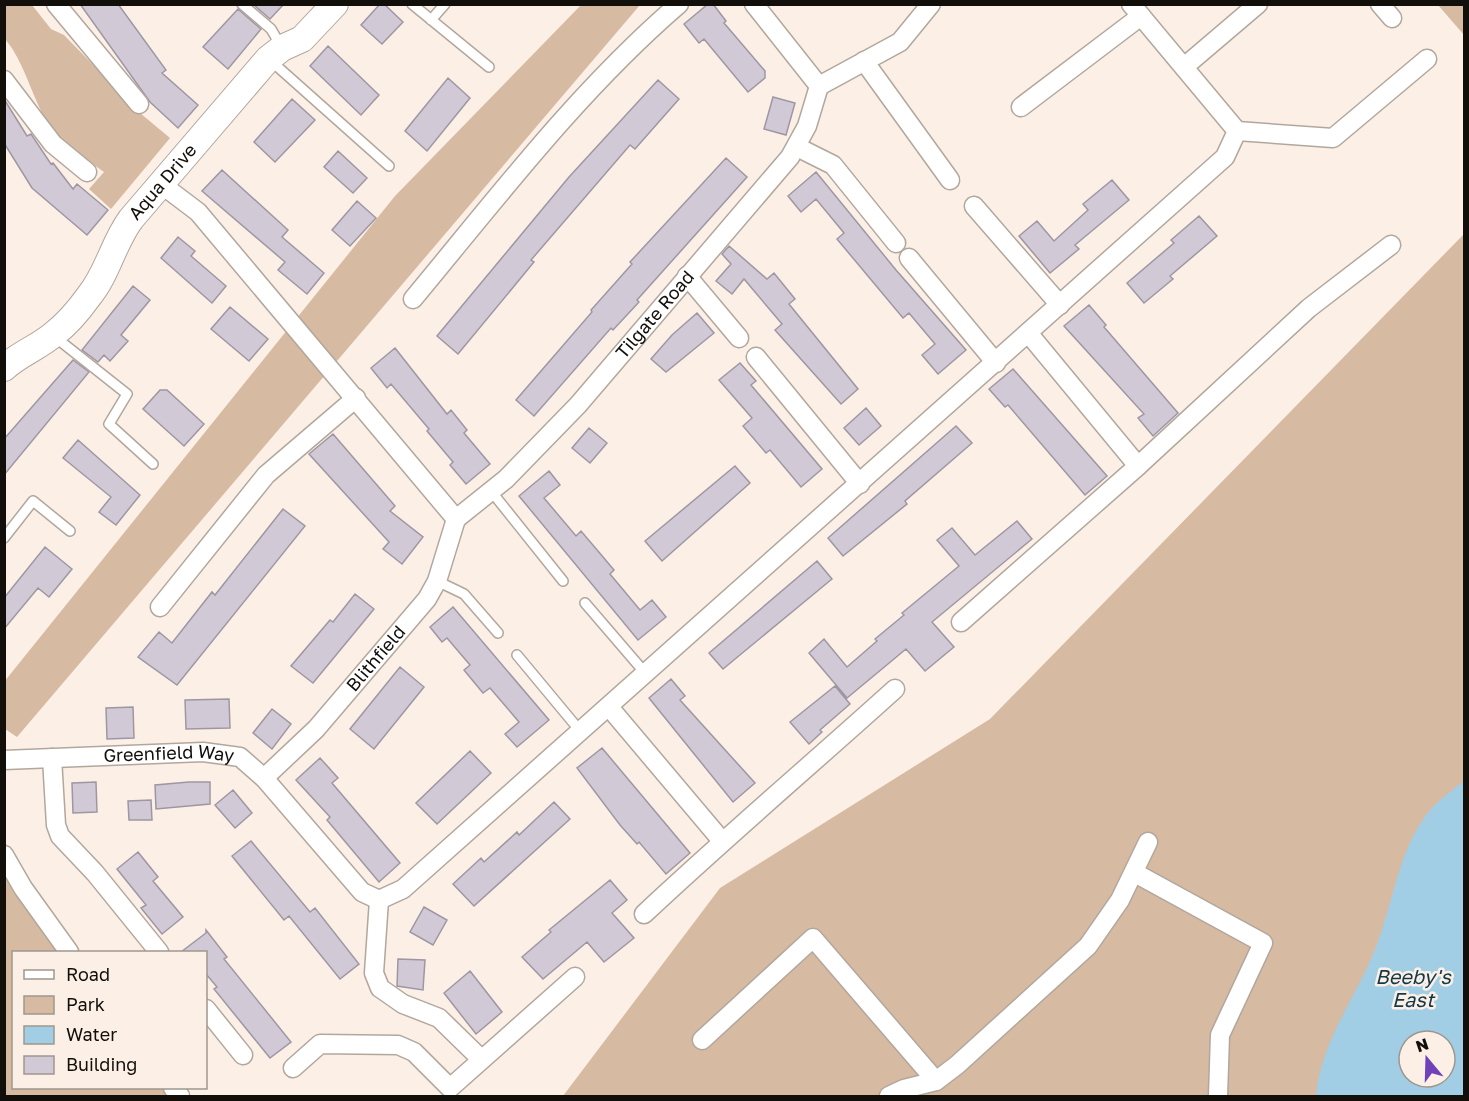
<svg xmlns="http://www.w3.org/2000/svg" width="1469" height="1101" viewBox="0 0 1469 1101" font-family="'Golos Text',sans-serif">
<rect width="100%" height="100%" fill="#fcf0e6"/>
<!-- green -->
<path fill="#d6baa1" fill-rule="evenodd" d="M4,5H32L51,29L64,35L140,113L170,138L111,209L89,189L104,172C90,161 69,151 58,138C34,110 28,66 5,39Z
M581,5H640L17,737L5,729L4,682L395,196Z
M1438,5H1464V35Z
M1464,234V1096H563L720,888L990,719ZM1409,1041H1445V1077H1409Z
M4,867L62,952H14V1088H164L166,1096H5Z"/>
<!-- water -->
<path fill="#a1cee5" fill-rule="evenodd" d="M1464,781V1096H1316C1321,1039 1358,996 1377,944C1393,902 1399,851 1426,815C1436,802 1451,791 1464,781ZM1409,1041H1445V1077H1409Z"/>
<!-- building -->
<path fill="#d1c9d5" stroke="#9e97a3" stroke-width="1.5" d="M80,4H118L166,70L162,73L198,105L178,128L150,102Z
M253,4H284L270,19Z
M380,4H384L403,22L382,44L361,25Z
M708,4H713L726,21L724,23L765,71V78L748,92L704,39L699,43L684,24Z
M238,9L261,29L228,69L203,47Z
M328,46L379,95L361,115L310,66Z
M448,78L470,98L427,151L405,131Z
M658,80L679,99L635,149L630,145L531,260L534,262L458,354L437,336L569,177Z
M773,97L795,103L786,135L764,129Z
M4,99L27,136L31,134L51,164L53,163L73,189L77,184L108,210L87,235L32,188L4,143Z
M292,99L315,120L275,162L254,142Z
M338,151L367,178L353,193L324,167Z
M726,158L747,177L637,300L639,302L613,330L611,328L534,416L516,400L592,312L591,310L632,264L630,262Z
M222,170L288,230L282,237L324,273L307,294L278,270L285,262L202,191Z
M816,172L896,270L966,350L938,374L922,355L935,344L909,313L903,318L837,239L844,233L816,199L801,212L788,196Z
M1112,180L1129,200L1075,245L1079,249L1050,273L1019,236L1037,221L1054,241L1088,210L1083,204Z
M357,201L376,218L350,246L332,230Z
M1199,216L1217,236L1170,276L1173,279L1144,303L1127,283L1174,243L1171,240Z
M178,237L195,251L191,256L226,286L212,303L161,258Z
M729,246L767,279L774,273L795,299L789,304L858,389L841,404L775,330L782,324L744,279L732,294L716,281L731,264L722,254Z
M133,286L150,300L121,335L128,341L110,361L104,355L98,362L82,350Z
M1089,305L1106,325L1104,327L1178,413L1153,436L1138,418L1144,414L1064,326Z
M230,307L268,339L249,361L211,329Z
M697,313L714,333L666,372L651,359L672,335Z
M395,348L447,414L451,410L467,430L464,433L490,464L466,484L450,465L453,462L427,431L429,429L391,384L387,388L371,368Z
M73,360L89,372L4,475V439Z
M740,363L756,381L751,385L822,469L801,487L770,450L766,453L743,426L752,418L719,380Z
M1013,369L1107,476L1085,495L1008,405L1005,407L989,389Z
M160,390H167L204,424L184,446L143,409Z
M866,408L881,426L859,445L844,428Z
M956,426L972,443L905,501L907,504L843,556L828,538Z
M589,428L607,443L590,463L572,448Z
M333,434L395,506L390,511L423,537L402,564L383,549L389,542L309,454Z
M78,440L140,495L116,525L99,512L111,497L63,458Z
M735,466L750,483L662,561L645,541Z
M549,471L560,485L544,498L576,536L581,531L598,551L614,570L610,574L640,610L652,600L666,617L638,640L519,496Z
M283,509L305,526L177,685L138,657L159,632L172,643L212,592L215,595Z
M1017,521L1032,539L932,622L954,647L925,671L906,649L847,698L809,653L824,639L847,667L877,641L875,639L904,615L902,613L959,566L937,540L952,528L975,555Z
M45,547L72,569L49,597L38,588L4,629V598Z
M817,561L832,579L723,669L709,653Z
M355,594L374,609L313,683L291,666L330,620L333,622Z
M453,607L549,720L517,747L505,734L519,722L490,688L483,693L464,670L470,665L447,638L442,642L430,627Z
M400,667L424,687L374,749L350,729Z
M671,679L685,696L680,700L755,783L733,802L649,698Z
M835,686L850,704L820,730L822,732L809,744L790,722Z
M229,699L230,728L186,729L185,700Z
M133,707L134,738L107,739L106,708Z
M272,709L291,724L272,749L253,733Z
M602,748L690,853L666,874L639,842L637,844L620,825L577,768Z
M470,751L491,773L437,824L416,803Z
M320,758L338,778L332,783L400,863L379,882L327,820L330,817L296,780Z
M96,782L97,812L73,813L72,783Z
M189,782H210V804L156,809L155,785Z
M233,790L252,813L235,828L215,805Z
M151,800L152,820H129L128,801Z
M554,802L570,819L474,906L453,884L481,858L484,862L517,832L519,835Z
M251,841L310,912L315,908L359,964L340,979L289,916L284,920L232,856Z
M138,852L158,877L153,881L183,917L162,934L141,908L146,905L117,869Z
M610,880L627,900L612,913L634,938L604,962L587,942L543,979L522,957L551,932L549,930Z
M424,907L447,920L433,945L410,932Z
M206,930L227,957L224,959L291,1042L270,1058L214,989L217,987L206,974V952H181L206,933Z
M398,959L425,960L423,990L397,986Z
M470,971L502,1012L476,1034L444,993Z"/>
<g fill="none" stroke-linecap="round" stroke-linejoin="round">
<!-- lane casing -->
<g stroke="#b2a79d" stroke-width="12">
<path id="lane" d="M242,4L271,29L281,46
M412,4L489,67
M431,20L445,4
M270,60L389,166
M55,337L127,394L109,424L153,464
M491,491L563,581
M4,538L33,501L70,531
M437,581L464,594L498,633
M585,603L646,674
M517,655L581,732"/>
</g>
<!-- street casing -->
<g stroke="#b2a79d" stroke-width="21">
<g id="street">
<path d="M56,4L139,104"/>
<path d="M754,4L819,86"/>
<path d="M1380,4L1392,18"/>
<path d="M864,61L950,180"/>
<path d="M1184,67L1258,4"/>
<path d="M4,80L53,144L87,172"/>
<path d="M819,86L900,42L931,4"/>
<path d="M1021,107L1141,16"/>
<path d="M1237,131L1333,138L1427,59"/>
<path d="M797,147L833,165L896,243"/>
<path d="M161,184L198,212L456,519"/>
<path d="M974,206L1060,305"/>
<path d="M909,258L996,363"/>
<path d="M687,276L739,338"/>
<path d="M413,299C497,198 578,91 679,4"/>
<path d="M756,357L860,484"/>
<path d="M1138,466L1309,308L1391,245"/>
<path id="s1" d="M456,519L506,479L578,405L790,157L807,126L819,86"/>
<path d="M160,607L266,475L356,398"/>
<path d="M961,622L1138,466L1029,334"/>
<path d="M609,707L722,841"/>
<path d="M52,758L56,825L60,836L95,873L159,952"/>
<path id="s2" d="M4,760L203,752L240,757L264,778L362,892L379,900"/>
<path id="s3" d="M264,778L316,729L427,599L437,581L456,519"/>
<path d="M4,855L23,888L69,952"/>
<path d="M1135,873L1263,943L1220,1035L1218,1096"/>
<path d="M379,900L403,889L1225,157L1237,131L1131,4"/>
<path d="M379,900L374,973L380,988L403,1004L439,1018L481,1059"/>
<path d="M644,914C726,837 812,764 895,689"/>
<path d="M206,1009L243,1055"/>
<path d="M702,1040L813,938L936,1081"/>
<path d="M293,1068L320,1044L398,1045L414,1052L450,1088L575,977"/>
<path d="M173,1088L180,1096"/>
<path d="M889,1096L904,1089L936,1081L957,1065L1088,946L1120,900L1148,842"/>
</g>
</g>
<!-- secondary casing -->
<g stroke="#b2a79d" stroke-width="28">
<g id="secondary">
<path id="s4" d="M4,368C19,354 39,347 54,334C67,324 79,310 89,296C108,273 113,243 131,219L268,59L282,48L302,39L335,4"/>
</g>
</g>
<!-- lane -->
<use href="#lane" stroke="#fff" stroke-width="9"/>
<!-- street -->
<use href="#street" stroke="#fff" stroke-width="18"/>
<!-- secondary -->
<use href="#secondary" stroke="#fff" stroke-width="26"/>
</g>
<g text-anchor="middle" stroke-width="5" stroke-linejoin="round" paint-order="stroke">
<!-- street labels -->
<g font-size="18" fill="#120f0b" stroke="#fcf0e6">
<text dy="6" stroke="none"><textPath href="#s4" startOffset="249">Aqua Drive</textPath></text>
<text dy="6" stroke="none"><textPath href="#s1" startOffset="286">Tilgate Road</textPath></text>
<text dy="6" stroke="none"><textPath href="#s3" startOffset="164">Blithfield</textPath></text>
<text dy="6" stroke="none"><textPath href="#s2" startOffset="165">Greenfield Way</textPath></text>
</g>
<!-- water labels -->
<g font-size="20" font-style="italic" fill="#123849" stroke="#fcf0e6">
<text x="1413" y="984">Beeby's<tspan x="1413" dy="23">East</tspan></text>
</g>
</g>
<!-- border -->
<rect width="1469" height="1101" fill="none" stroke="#120f0b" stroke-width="12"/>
<!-- legend -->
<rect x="12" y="951" width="195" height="138" fill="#fcf0e6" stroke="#9e968e" stroke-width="1.5"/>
<rect x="24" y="970" width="30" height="9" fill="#ffffff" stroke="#9e968e" stroke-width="1.5"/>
<text x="66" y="981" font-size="18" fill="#120f0b">Road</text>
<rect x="24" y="996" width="30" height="18" fill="#d6baa1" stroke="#9e968e" stroke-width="1.5"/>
<text x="66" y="1011" font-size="18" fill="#120f0b">Park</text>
<rect x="24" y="1026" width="30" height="18" fill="#a1cee5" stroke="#9e968e" stroke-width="1.5"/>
<text x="66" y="1041" font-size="18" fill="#120f0b">Water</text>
<rect x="24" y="1056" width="30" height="18" fill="#d1c9d5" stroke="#9e968e" stroke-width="1.5"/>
<text x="66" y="1071" font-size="18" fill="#120f0b">Building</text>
<!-- north arrow -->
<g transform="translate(1427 1059) rotate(341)"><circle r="28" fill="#fcf0e6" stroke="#9e968e" stroke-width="1.5"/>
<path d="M0-4.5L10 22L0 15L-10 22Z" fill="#6f42ba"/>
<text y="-9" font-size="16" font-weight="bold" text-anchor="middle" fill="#120f0b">N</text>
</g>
</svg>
